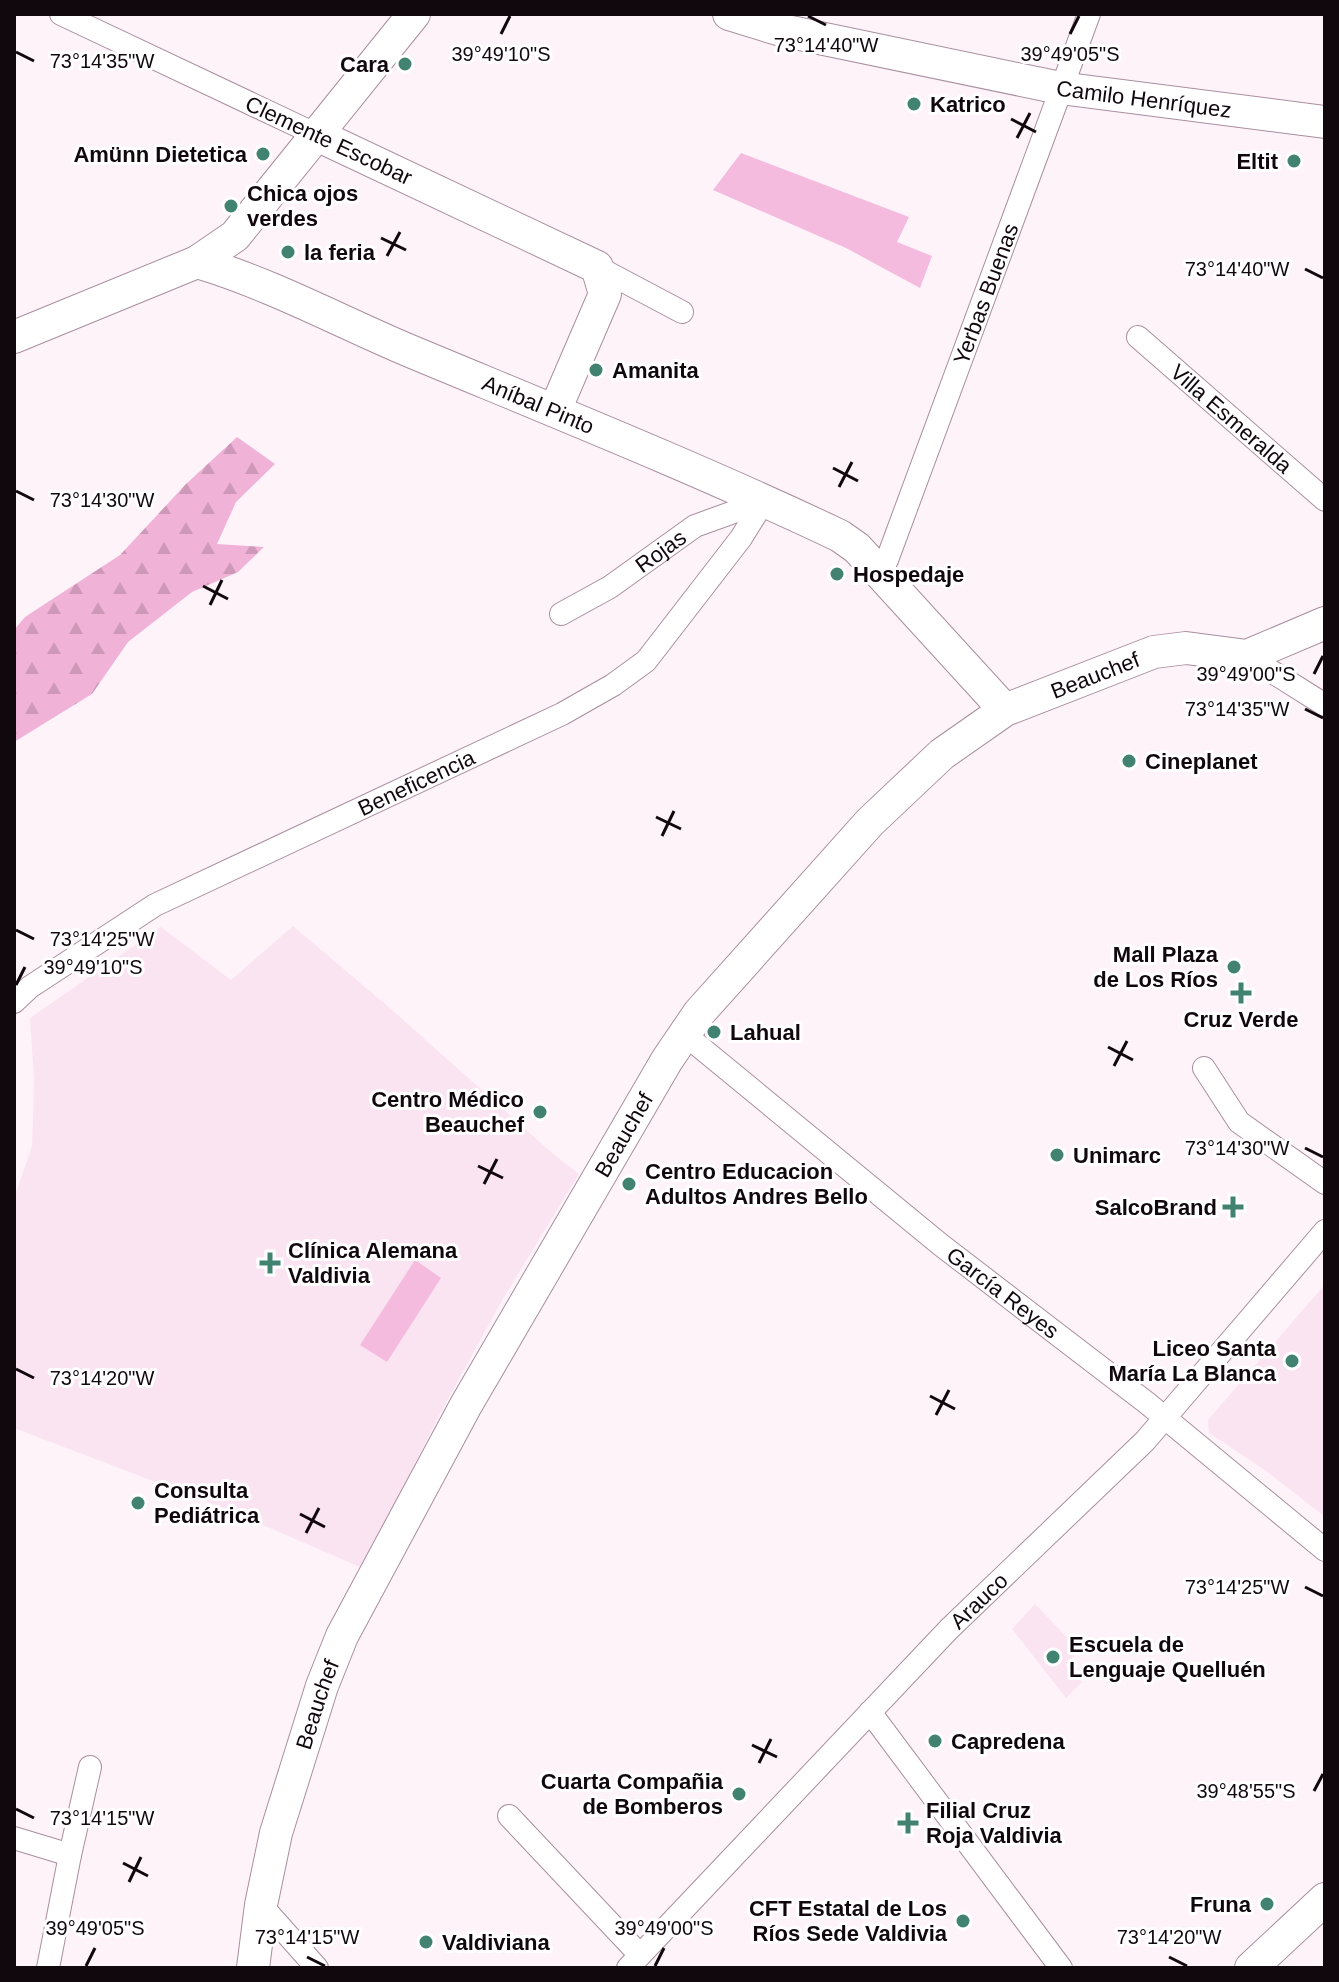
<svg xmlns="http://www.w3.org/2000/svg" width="1339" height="1982" viewBox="0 0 1339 1982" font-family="Arial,sans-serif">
<defs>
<pattern id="forest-firs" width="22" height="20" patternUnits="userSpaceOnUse" patternTransform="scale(2)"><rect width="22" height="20" fill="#f1b2d8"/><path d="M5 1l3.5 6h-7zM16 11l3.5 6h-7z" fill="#ce98b8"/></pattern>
</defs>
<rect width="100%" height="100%" fill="#fff3fa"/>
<!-- built -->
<path fill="#fbe4f1" d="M293,926L391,1009L551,1152L579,1174L504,1297L443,1408L362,1568L226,1509L14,1428V1198L32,1146L34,1081L30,1018L161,927L231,980Z
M1325,1284V1517L1266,1471L1209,1433L1208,1420Z
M1035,1604L1079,1650L1066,1665L1082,1682L1066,1698L1012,1629Z"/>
<!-- green -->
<path fill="#f5bbde" d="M741,153L909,217L897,242L932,256L920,288L846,248L713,190Z
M415,1260L441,1278L387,1362L360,1345Z"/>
<!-- forest -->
<path fill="url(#forest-firs)" d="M237,437L275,464L236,502L217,544L264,547L238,572L192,592L128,642L92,694L14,742V630L25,617L120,555L186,484Z"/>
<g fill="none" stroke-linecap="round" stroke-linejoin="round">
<!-- street casing -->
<g stroke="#a98e9e" stroke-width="24">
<g id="street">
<path d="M61,14L315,134"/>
<path d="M597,267L682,312"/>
<path id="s1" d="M1138,337L1325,500"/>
<path id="s2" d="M879,574L887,560L1089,14"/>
<path id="s3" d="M561,614L610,587L695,526L764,501"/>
<path d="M1247,656L1325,705"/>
<path id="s4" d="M14,1002L30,987L155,905L562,714L613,685L646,661L741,538L764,501"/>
<path id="s5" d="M683,1033L941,1245L1147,1403L1325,1550"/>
<path d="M1204,1068L1239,1122L1325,1183"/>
<path d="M870,1712L1061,1968"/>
<path d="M509,1816L640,1955"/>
<path d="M14,1838L70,1855L48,1968"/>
<path d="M70,1855L90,1767"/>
<path d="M261,1905L317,1968"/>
<path id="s6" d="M628,1968L949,1629L1145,1441L1325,1231"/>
</g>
</g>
<!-- secondary casing -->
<g stroke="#a98e9e" stroke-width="34">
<g id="secondary">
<path id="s7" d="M729,14L781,30L1060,88L1325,122"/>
<path d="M315,134L597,267L605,294L555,410"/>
<path id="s8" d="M197,262C271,284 339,321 410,351C554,411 699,469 840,536L857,548L1005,710"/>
<path d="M14,337L197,262L235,236L414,14"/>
<path id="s9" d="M253,1968L261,1905L276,1833L322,1686L342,1636L466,1405L667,1060L699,1013L870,822L942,754L1005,710L1154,652L1186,648L1247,656L1325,623"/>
<path d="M1251,1968L1325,1899"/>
</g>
</g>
<!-- street -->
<use href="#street" stroke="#fff" stroke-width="22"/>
<!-- secondary -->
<use href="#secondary" stroke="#fff" stroke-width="32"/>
</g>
<!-- ticks -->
<path fill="none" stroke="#11080e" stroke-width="3" d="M808,16L826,25M501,34L510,16M1070,34L1079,16M16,52L34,61M1011,119L1036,132M1017,138L1030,113M381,238L406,250M387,256L400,232M1305,269L1323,278M833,468L858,481M839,487L852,462M16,491L34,500M203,586L228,599M210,605L222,580M1314,674L1323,656M1305,709L1323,718M656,817L681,829M662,836L674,811M16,930L34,939M16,985L25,967M1108,1047L1133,1060M1114,1066L1127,1041M1305,1148L1323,1157M478,1166L503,1178M484,1184L497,1159M16,1369L34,1378M930,1396L955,1409M936,1415L949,1390M300,1514L325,1527M306,1533L319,1508M1305,1587L1323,1596M752,1745L777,1757M759,1763L771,1739M1314,1791L1323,1774M16,1809L34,1818M123,1863L148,1876M129,1882L141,1857M307,1957L325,1966M1169,1957L1187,1966M86,1966L95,1948M655,1966L664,1948"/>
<!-- markers -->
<g fill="#428271" stroke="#fff" stroke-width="3">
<circle cx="405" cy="64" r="8"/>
<circle cx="914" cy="104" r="8"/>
<circle cx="263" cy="154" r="8"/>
<circle cx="1294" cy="161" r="8"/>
<circle cx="231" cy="206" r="8"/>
<circle cx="288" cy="252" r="8"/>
<circle cx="596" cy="370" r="8"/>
<circle cx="837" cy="574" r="8"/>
<circle cx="1129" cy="761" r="8"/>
<circle cx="1234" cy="967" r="8"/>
<path d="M1237 981h8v8h8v8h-8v8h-8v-8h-8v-8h8z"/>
<circle cx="714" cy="1032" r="8"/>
<circle cx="540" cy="1112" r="8"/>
<circle cx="1057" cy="1155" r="8"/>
<circle cx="629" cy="1184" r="8"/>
<path d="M1229 1195h8v8h8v8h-8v8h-8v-8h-8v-8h8z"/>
<path d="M266 1251h8v8h8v8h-8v8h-8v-8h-8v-8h8z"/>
<circle cx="1292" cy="1361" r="8"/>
<circle cx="138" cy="1503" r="8"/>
<circle cx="1053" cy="1657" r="8"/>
<circle cx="935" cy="1741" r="8"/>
<circle cx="739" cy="1794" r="8"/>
<path d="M904 1811h8v8h8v8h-8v8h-8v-8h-8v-8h8z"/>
<circle cx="1267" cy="1904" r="8"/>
<circle cx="963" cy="1921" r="8"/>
<circle cx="426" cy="1942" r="8"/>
</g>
<g text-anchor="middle" stroke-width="6" stroke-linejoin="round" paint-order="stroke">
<!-- poi labels -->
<g font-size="22" font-weight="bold" fill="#11080e" stroke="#fff" text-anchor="start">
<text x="389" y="72" text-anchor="end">Cara</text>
<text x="930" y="112">Katrico</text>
<text x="247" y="162" text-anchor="end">Amünn Dietetica</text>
<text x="1278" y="169" text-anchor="end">Eltit</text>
<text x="247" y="201">Chica ojos<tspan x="247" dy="25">verdes</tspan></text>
<text x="304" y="260">la feria</text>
<text x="612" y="378">Amanita</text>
<text x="853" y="582">Hospedaje</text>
<text x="1145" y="769">Cineplanet</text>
<text x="1218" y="962" text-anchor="end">Mall Plaza<tspan x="1218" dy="25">de Los Ríos</tspan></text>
<text x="1241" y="1027" text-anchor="middle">Cruz Verde</text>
<text x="730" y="1040">Lahual</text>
<text x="524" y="1107" text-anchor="end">Centro Médico<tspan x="524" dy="25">Beauchef</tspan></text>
<text x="1073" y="1163">Unimarc</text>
<text x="645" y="1179">Centro Educacion<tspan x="645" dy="25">Adultos Andres Bello</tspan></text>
<text x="1217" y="1215" text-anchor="end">SalcoBrand</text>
<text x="288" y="1258">Clínica Alemana<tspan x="288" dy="25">Valdivia</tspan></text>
<text x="1276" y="1356" text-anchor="end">Liceo Santa<tspan x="1276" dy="25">María La Blanca</tspan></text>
<text x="154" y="1498">Consulta<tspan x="154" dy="25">Pediátrica</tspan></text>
<text x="1069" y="1652">Escuela de<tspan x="1069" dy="25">Lenguaje Quelluén</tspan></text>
<text x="951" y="1749">Capredena</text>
<text x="723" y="1789" text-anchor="end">Cuarta Compañia<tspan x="723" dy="25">de Bomberos</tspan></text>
<text x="926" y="1818">Filial Cruz<tspan x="926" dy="25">Roja Valdivia</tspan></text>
<text x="1251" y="1912" text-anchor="end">Fruna</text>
<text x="947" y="1916" text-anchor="end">CFT Estatal de Los<tspan x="947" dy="25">Ríos Sede Valdivia</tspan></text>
<text x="442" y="1950">Valdiviana</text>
</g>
<!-- street labels -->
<g font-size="22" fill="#11080e" stroke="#fff">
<text dy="8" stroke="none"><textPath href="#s7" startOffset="424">Camilo Henríquez</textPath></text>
<text transform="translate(329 140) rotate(25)" y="8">Clemente Escobar</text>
<text dy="8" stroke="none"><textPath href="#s2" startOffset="300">Yerbas Buenas</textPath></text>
<text dy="8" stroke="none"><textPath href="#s8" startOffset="370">Aníbal Pinto</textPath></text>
<text dy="8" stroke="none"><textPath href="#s1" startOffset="124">Villa Esmeralda</textPath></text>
<text dy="8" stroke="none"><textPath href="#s3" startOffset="118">Rojas</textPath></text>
<text dy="8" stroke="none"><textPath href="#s9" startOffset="1592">Beauchef</textPath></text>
<text dy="8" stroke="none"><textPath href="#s4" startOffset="460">Beneficencia</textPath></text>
<text dy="8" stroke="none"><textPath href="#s9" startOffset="920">Beauchef</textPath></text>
<text dy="8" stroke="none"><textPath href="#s5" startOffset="412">García Reyes</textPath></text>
<text dy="8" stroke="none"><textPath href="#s6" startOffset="508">Arauco</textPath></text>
<text dy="8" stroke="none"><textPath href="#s9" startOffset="272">Beauchef</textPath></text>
</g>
</g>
<g font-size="20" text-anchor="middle" fill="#11080e" stroke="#fff" stroke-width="6" stroke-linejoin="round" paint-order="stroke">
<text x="826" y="52">73°14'40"W</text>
<text x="501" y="61">39°49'10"S</text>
<text x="1070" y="61">39°49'05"S</text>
<text x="102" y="68">73°14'35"W</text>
<text x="1237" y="276">73°14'40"W</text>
<text x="102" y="507">73°14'30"W</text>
<text x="1246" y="681">39°49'00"S</text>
<text x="1237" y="716">73°14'35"W</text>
<text x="102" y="946">73°14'25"W</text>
<text x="93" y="974">39°49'10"S</text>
<text x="1237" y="1155">73°14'30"W</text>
<text x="102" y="1385">73°14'20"W</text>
<text x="1237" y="1594">73°14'25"W</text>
<text x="1246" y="1798">39°48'55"S</text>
<text x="102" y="1825">73°14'15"W</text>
<text x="95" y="1935">39°49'05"S</text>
<text x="664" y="1935">39°49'00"S</text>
<text x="307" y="1944">73°14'15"W</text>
<text x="1169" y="1944">73°14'20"W</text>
</g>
<!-- border -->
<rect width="1339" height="1982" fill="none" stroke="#11080e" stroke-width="32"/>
</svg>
